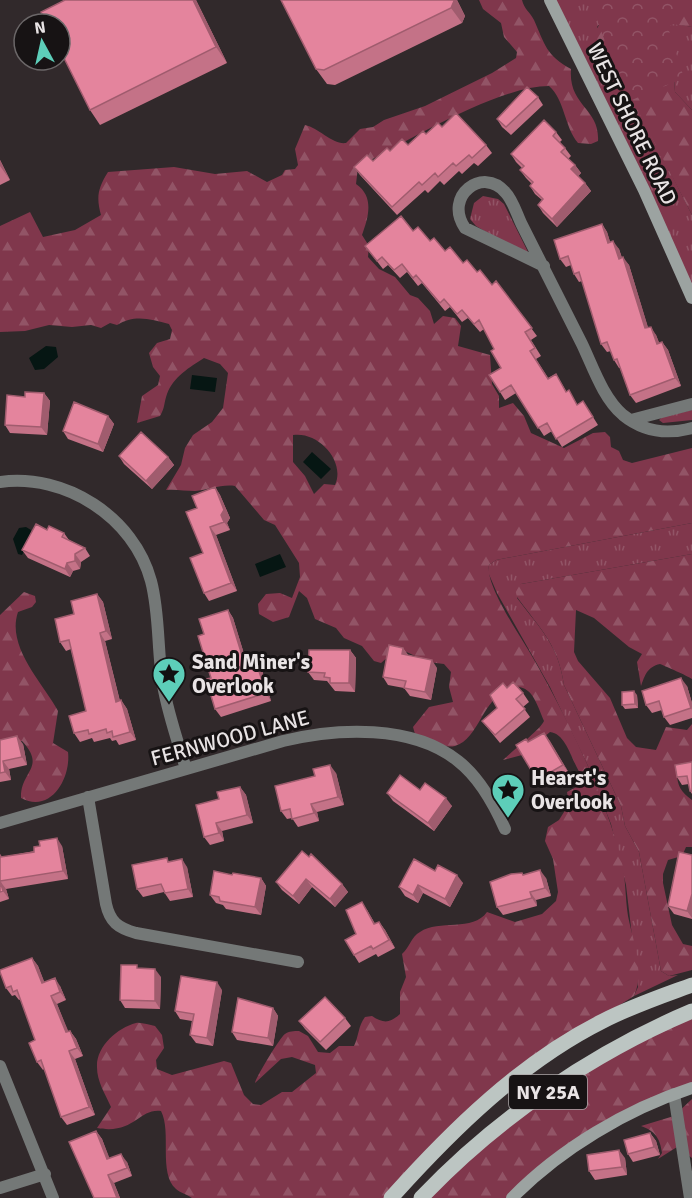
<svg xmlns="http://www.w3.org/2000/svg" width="692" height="1198" viewBox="0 0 692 1198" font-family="Signika,sans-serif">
<defs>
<pattern id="grass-tufts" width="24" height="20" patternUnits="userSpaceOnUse" patternTransform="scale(1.5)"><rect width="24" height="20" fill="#80374c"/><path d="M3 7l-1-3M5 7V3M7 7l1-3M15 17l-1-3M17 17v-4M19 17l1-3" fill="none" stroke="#925466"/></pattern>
<pattern id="forest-firs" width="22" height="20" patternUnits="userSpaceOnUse" patternTransform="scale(1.5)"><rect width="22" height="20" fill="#80374c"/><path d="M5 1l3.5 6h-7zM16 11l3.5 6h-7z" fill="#925466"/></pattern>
<pattern id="park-crowns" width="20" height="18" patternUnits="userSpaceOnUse" patternTransform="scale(1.5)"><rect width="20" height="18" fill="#80374c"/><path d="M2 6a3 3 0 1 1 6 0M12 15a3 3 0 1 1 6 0" fill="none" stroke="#925466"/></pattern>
</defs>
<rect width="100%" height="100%" fill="#31292b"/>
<!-- grass -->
<path fill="url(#grass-tufts)" d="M549,0H595L603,20L597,27L692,215V298Z
M671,23L692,27V110L675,92L674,77L661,36Z
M483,196L498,199L504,204L531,258L476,226L470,219L474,203Z
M692,410V420L663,423L659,420L662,417Z
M692,523V554L521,584L517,598C541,630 558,644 564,685L621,806L625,826L639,852L661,971L669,976L678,975L634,996L638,987L626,885L611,824L588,766L550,687L497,593L488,572L489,565L496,560Z"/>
<!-- forest -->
<path fill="url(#forest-firs)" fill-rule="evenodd" d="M479,0H522C524,9 530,12 534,20C545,45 546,55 571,69C568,106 600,108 598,141L591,144L578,143C564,126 565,100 549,86C498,86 406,142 358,167L356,184C375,197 368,218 362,235L369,246L368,257L379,269L395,277L410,295L418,298L430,311L434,324L443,316L455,318L461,326L458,346L490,355L492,384L499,396V408L513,403L524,416L531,433L564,448L593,433L605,432L610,437L611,447L619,451L623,460L632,463L692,448V523L496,560L489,565C485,586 522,638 533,658C569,721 602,789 621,858C626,877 625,897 628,916C633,941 645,972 634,996L537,1057L388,1198H192C187,1194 180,1193 176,1189C158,1173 172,1132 161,1111C139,1108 134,1135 97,1128L111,1107C105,1093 97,1082 97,1067C96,1047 117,1028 136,1023C141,1022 149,1025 155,1026L162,1035L164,1048L156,1060L157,1069L172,1075L224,1061L231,1063L244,1095L253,1104L261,1105L282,1092H292L316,1073L315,1065L292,1057L281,1059L255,1083C256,1077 281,1036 285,1034C289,1031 294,1031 299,1031L308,1036L318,1052L330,1053L339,1046H354C359,1036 358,1026 365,1017L372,1016C384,1024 390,1023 400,1014V992L406,977L402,954C410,947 411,937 420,932C439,919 473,932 487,912L515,922L542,914L556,901L558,892L553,859L545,841L548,827L559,820L569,804L567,792L580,785L583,777C572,765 568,734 550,732L522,755L503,760C512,751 540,730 544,721C537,705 531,680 509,689C482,699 479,739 455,746C442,749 426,739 415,734L413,727L429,707L453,702L449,687L451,672L444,664L428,662L398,648L381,663L374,661L362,646L344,638L336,628L315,619L307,598L299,591L289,617L273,622L259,614L258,604L266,594L280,593L292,598L300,577L299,563L275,525L264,520L235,486C221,484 209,490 195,491C185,491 176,489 166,490L181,465L185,448L193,435L212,422L223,408L228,373L220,364L204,358C190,367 173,377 167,394C164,402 165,408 160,416L137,423L142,396L158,385L160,376L153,367L149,353L157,343L170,339L172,330L169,324C151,319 134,314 117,325L110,323L101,328L91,325L72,327L49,325L25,331L0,332V226L30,212L43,237L75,230L101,215C96,197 98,188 108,172L174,167L215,174L247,171L267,182L282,175L285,170L295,169L298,165L295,149L305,125C319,128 333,145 346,143L360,129L373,127L384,120L425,106L492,73L516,58L517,52L504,37L501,23L483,9ZM293,435C318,431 346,461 335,485L324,484L314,494L305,476L293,462Z
M692,0V27L672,24L661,36L674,77L675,92L692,110V215L617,70L594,34L599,25Z
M692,554V679C686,675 667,667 660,664C647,667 645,675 641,686L637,662L642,654L629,647L594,618L576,610L574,652L578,661L610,698L627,738L636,747L656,750L666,727L687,730L692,724V766L677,772C677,786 681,792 692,800V847H686L682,856L668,860L663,874V883L672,925L683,944L692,946V970L669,976L661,971L639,852L625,826L621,806L564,685C558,644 541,630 517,597L515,589L521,584Z
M24,592L35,596L36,602L32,607L18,612C6,647 43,683 58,711L53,743L68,752C71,778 51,814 21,798C20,771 47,768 22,741L0,744V615Z
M692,1011V1088L590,1137L512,1198H421L532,1103Z
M692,1099V1158L677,1147L658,1159L662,1153C660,1138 655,1131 641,1126L674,1116Z"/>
<!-- park -->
<path fill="url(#park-crowns)" d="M590,0H692V13L664,15L684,78L627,102Z"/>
<!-- water -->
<path fill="#061613" d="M46,346L56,347L58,357L44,369L35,370L29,358Z
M192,375L217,378L215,392L190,389Z
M312,452L331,469L321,479L303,462Z
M26,527L31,530L32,535L22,555L18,554L13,539L19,528Z
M280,554L286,567L260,577L255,564Z"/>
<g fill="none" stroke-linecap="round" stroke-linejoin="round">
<!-- street -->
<path stroke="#747877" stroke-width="12" d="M544,266L465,228C443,196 483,166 505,192C513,200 517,215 522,225C542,264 562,304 582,344C593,367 603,398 623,415C644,432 666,435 692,428
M631,420L692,404
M0,482C65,473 134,517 151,581C160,615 157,651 163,685C168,714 178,742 186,769
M88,797L106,904C110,922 118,928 136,933L298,962
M0,823L283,741C337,728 412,724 458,761C480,778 494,804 505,829
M0,1066L53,1198
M674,1094L690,1198
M0,1188L45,1174"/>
<!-- secondary -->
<path stroke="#9ca3a1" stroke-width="12" d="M550,0L644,190L692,298
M512,1198C560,1149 627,1109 692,1088"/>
<!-- primary -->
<path stroke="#bcc5c2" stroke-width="15" d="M391,1198C452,1130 521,1062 603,1021C632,1006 662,996 692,985
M421,1198C496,1119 592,1053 692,1011"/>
</g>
<!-- wall -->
<path fill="#c47287" d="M65,0H196L227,63L100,125L90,110Z
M457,0L465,16L462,23L335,85L327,84L316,69Z
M538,97L543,105L511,135L502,127L497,119Z
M442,127L486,145L492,153L478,166L474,163L462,174L459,171L444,185L440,181L428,193L425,190L397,215L360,175L354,167L373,161L390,151L408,145Z
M556,132L562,140L560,142L565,148L571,156L568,159L575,165L581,173L578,176L585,183L591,191L557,227L543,213L538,205L542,200L535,194L530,186L532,184L526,178L520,170L522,168L516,162L511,154Z
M0,160L10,180L0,185Z
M602,224L607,232L610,242L619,249L622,258L629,265L648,328L656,335L659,343L662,342L668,350L681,386L636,403L630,395L620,368H619L614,360L611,351L607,352L601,344L582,281L579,282L574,274L571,265L566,267L560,259Z
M413,231L463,263L492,285L496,281L537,336L531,340L541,356L536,359L548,378L556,374L566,391L578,405L583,401L598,425L562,447L552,431L544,436L516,393L505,400L500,392L501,368L494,349L484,329L480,332L468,318L462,322L450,307L445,311L422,283L418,286L407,272L400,278L388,265L383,269L365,246Z
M44,393L50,401L47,435L10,433L5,425Z
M108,416L114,424L103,452L68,439L63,431Z
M119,456L168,457L174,465L152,489L124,464Z
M215,487L220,495L230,518L227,523L230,530L216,535L237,591L209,601L204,593L203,553L197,508Z
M47,530L64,533L69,540L85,548L90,556L81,562L80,569L73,571L70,577L28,558L22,550Z
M97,594L103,602L112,639L105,641L120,701L121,700L127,709L136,740L119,745L116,740L112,741L110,738L94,742L92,738L80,742L74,733L86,711L71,649L66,651L60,642L74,614Z
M228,610L233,618L247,664L262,670L271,701L221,717L215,709L204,634Z
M403,648L408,655L437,668L431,700L410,696L404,688L388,685L383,677Z
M350,650L356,658L355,692L335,691L327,681L314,680L308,672Z
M687,686L692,703V718L670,725L664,717L662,710L652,713L646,705Z
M507,688L523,693L529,702L523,707L530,717L500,743L482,721L497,708Z
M637,695L638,708L625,709L622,705Z
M544,733L569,773L543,788L537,780L528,742Z
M0,740L23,744L27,765L9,769L11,780L0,782Z
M692,762V794L690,791L689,784L682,785L677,777Z
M336,773L344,805L317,812L319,821L298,827L292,818L287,819L281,811Z
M240,787L246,795L253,823L222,831L224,841L210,845L204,837L219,799Z
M420,790L452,806L434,831L393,801L387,793Z
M62,846L68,879L6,889L9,899L0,902V854L2,857Z
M302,851L342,884L348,892L335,907L312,887L299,904L282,890L276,882Z
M692,855V919L674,914L668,906Z
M169,861L187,867L193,897L170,901L164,892L143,897L137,889Z
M435,871L463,883L450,907L423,893L418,903L405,896L399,887Z
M232,875L261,878L266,886L261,915L226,909L223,905L216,903L210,895Z
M524,875L546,878L551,896L536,900L537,906L503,915L497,907Z
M367,910L375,924L379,922L385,930L395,948L378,957L376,954L359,963L354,955L356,934Z
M32,958L38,966L44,982L60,986L66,1000L57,1004L68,1032L70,1031L76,1039L83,1056L75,1059L95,1115L67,1125L61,1117L44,1069L43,1070L37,1062L35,1040L21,999L19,1000L15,995L12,996L6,988Z
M161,977L160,1009L125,1008L120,1000Z
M222,990L213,1046L196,1043L190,1035L192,1021L180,1019L175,1011Z
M273,1008L278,1016L273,1046L237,1040L232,1032Z
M345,1018L351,1026L326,1050L305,1029L299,1021Z
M96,1131L102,1139L109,1158L127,1162L132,1176L114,1183L120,1198H94Z
M650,1133L656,1141L660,1155L633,1162L628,1154Z
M625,1158L627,1175L595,1180L589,1171Z"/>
<!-- shaded-wall -->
<path fill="#a05c6e" d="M193,0H196L227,63L216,47Z
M454,0H457L465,16L462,23L451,8Z
M0,160L10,180L0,166Z
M575,165L581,173L577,178L571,169Z
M585,183L591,191L557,227L552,219Z
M602,224L607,232L613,251L608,243Z
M613,241L619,249L625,267L619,259Z
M623,257L629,265L651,337L645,328Z
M651,327L656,335L663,352L657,344Z
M662,342L668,350L681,386L675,378Z
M44,393L50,401L47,435L41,427Z
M108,416L114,424L103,452L98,444Z
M168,457L174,465L152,489L146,481Z
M215,487L220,495L230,518L227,523L230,530L224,522L221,515Z
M210,527L216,535L237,591L231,583Z
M75,554L81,562L80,569L75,561Z
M67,563L73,571L70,577L65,569Z
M97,594L103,602L112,639L106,631Z
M228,610L233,618L250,673L245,665Z
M100,633L105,641L122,710L116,702Z
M403,648L409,656L402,654Z
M350,650L356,658L355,692L349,683Z
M432,660L437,668L431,700L425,692Z
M256,662L262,670L271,701L266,693Z
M681,678L687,686L692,703V710Z
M634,691L637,695L638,708L635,704Z
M121,700L127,709L136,740L130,732Z
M544,733L550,741L569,773L563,765Z
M17,736L23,744L27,765L22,757Z
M3,761L9,769L11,780L5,772Z
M330,765L336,773L344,805L338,797Z
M240,787L246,795L253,823L247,815Z
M446,798L452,806L434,831L428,823Z
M311,804L317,812L319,821L314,813Z
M216,823L222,831L224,841L219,833Z
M57,838L62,846L68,879L63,871Z
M182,859L187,867L193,897L188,889Z
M540,870L546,878L551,896L545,888Z
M457,875L463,883L450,907L445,899Z
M261,878L266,886L261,915L255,907Z
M306,879L312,887L299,904L293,896Z
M0,881L6,889L9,899L3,891Z
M342,884L348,892L335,907L330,899Z
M418,885L423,893L418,903L413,895Z
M530,892L536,900L537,906L532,898Z
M692,894V918L687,911Z
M362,902L367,910L380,932L374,924Z
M379,922L385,930L395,948L389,940Z
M32,958L38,966L48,991L42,983Z
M155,969L161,977L160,1009L155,1001Z
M55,978L60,986L66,1000L60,992Z
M217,982L222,990L213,1046L207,1038Z
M51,996L57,1004L72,1040L66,1032Z
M273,1008L278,1016L273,1046L268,1038Z
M70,1031L76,1039L83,1056L77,1048Z
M69,1051L75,1059L95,1115L89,1107Z
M96,1131L102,1139L113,1167L107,1159Z
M650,1133L656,1141L660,1155L654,1147Z
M619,1150L625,1158L627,1175L622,1167Z
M121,1154L127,1162L132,1176L127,1168Z
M108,1175L114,1183L120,1198H117Z"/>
<!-- building -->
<path fill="#e4849d" stroke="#a05c6e" stroke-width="1.5" d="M65,0H193L216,47L90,110L60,50V24H47L41,12Z
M281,0H454V1L451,8L324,70L316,69Z
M527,87L538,97L506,127L497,119Z
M456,113L486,145L472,158L469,155L456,166L453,163L438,177L435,173L422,185L419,182L392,207L354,167L367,155L373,161L387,148L390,151L402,139L408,145L423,131L426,134L438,123L442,127Z
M544,120L556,132L553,136L565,148L561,152L575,165L571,169L585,183L552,219L538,205L543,199L530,186L533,182L520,170L524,166L511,154Z
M401,216L413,231L418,227L430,241L434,238L445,251L450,247L463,263L467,260L477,272L480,270L492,285L496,281L532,328L525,332L535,348L530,351L548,379L556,374L566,392L569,390L577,405L583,401L593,417L556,439L547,423L538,428L511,385L500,392L489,375L501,368L491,351L494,349L479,320L474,324L462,310L457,314L444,299L440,303L416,275L413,278L402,264L394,270L382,257L377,261L365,246Z
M602,224L608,243L613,241L619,259L623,257L645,328L651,327L657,344L662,342L675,378L630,395L617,359L614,360L607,342L601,344L579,272L574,274L568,256L560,259L554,240Z
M25,392L44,393L41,427L5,425L7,395L25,397Z
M74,402L108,416L98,444L63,431Z
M141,432L168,457L146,481L119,456Z
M215,487L224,510L221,515L224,522L210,527L231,583L204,593L190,558L203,553L186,512L197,508L192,496Z
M36,524L47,530L49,526L64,533L62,537L85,548L75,554V561L67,563L65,569L22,550Z
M97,594L106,631L100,633L116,702L121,700L130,732L113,737L112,731L107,733L106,729L89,734L88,730L74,733L69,716L86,711L69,640L60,642L55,619L74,614L71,601Z
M228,610L245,665L256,662L266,693L215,709L206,679L211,678L198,636L204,634L199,619Z
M389,645L403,648L402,654L432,660L425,692L404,688L406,681L383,677Z
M309,650H350L349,683H330V678L324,677L325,673L308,672Z
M681,678L691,708L664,717L659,701L646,705L642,691Z
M513,682L523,693L516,699L525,709L495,735L482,721L497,708L490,695L503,683L507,688Z
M634,691L635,704L622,705V692Z
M544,733L563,765L537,780L516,745L526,739L528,742Z
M17,736L22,757L3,761L5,772L0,773V740Z
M692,762V791H690L687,776L677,777L675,765Z
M330,765L338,797L311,804L314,813L292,819L290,809L281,811L275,786L315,776L313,769Z
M400,775L420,790L425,783L446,798L428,823L387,793Z
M240,787L247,815L216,823L219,833L204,837L196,805L219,799L217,792Z
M57,838L63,871L0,881V855L1,857L34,852V847L40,846L39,841Z
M302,851L309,857L311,854L342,884L330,899L306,879L293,896L276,882Z
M679,852L692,855V894L687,911L668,906Z
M167,858L168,862L182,859L188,889L165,893L161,884L137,889L132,865Z
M414,859L435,871L438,865L457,875L445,899L418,885L413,895L399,887Z
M540,870L545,888L530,892L532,898L497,907L490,882L511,874L522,873L523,875Z
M214,871L232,875L233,873L261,878L255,907L220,901L219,897L210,895Z
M0,881L3,891L0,892Z
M362,902L374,924L379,922L389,940L373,949L371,946L354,955L345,940L356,934L346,910Z
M32,958L42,983L55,978L60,992L51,996L66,1032L70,1031L77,1048L69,1051L89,1107L61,1117L41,1060L37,1062L29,1043L35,1040L17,990L13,992L11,986L6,988L0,972V970Z
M121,965H137V968L155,969V1001L120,1000Z
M181,976L217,982L207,1038L190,1035L194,1014L175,1011Z
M325,997L345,1018L320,1042L299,1021Z
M238,998L273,1008L268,1038L232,1032Z
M96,1131L107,1159L121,1154L127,1168L108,1175L117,1198H94L69,1142Z
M650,1133L654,1147L628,1154L624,1140Z
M619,1150L622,1167L589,1171L587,1155Z"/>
<!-- icons -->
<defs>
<g id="sight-pin" transform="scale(1.725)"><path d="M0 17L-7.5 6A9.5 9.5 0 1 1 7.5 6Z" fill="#5dceb9" stroke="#171314"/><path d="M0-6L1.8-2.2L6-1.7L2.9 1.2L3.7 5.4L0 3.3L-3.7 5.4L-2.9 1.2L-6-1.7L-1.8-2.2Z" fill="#111"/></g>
</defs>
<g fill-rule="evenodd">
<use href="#sight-pin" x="169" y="674"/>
<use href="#sight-pin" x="508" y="790"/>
</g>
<g text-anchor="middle" stroke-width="6" stroke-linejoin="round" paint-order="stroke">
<!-- shield labels -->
<rect fill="#171314" stroke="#aaa5a6" stroke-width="1.5" x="509" y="1075" width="78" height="34" rx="4.5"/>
<g font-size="20" font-weight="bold" fill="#e9e4e5">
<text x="548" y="1099">NY 25A</text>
</g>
<!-- street labels -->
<g font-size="21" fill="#e9e4e5" stroke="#171314">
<text transform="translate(632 124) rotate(64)" y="7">WEST SHORE ROAD</text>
<text transform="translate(230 738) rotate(-15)" y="7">FERNWOOD LANE</text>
</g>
<!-- poi labels -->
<g font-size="21" font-weight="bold" fill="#e9e4e5" stroke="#171314" text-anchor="start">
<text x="192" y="669">Sand Miner's<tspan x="192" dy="24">Overlook</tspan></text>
<text x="531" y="785">Hearst's<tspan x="531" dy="24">Overlook</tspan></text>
</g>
</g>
<!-- north arrow -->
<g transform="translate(42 42) rotate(352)"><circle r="28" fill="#171314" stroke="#6b6768" stroke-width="1.5"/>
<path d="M0-4.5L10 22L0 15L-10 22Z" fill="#5dceb9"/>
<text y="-9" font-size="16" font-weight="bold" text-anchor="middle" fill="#e9e4e5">N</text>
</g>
</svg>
